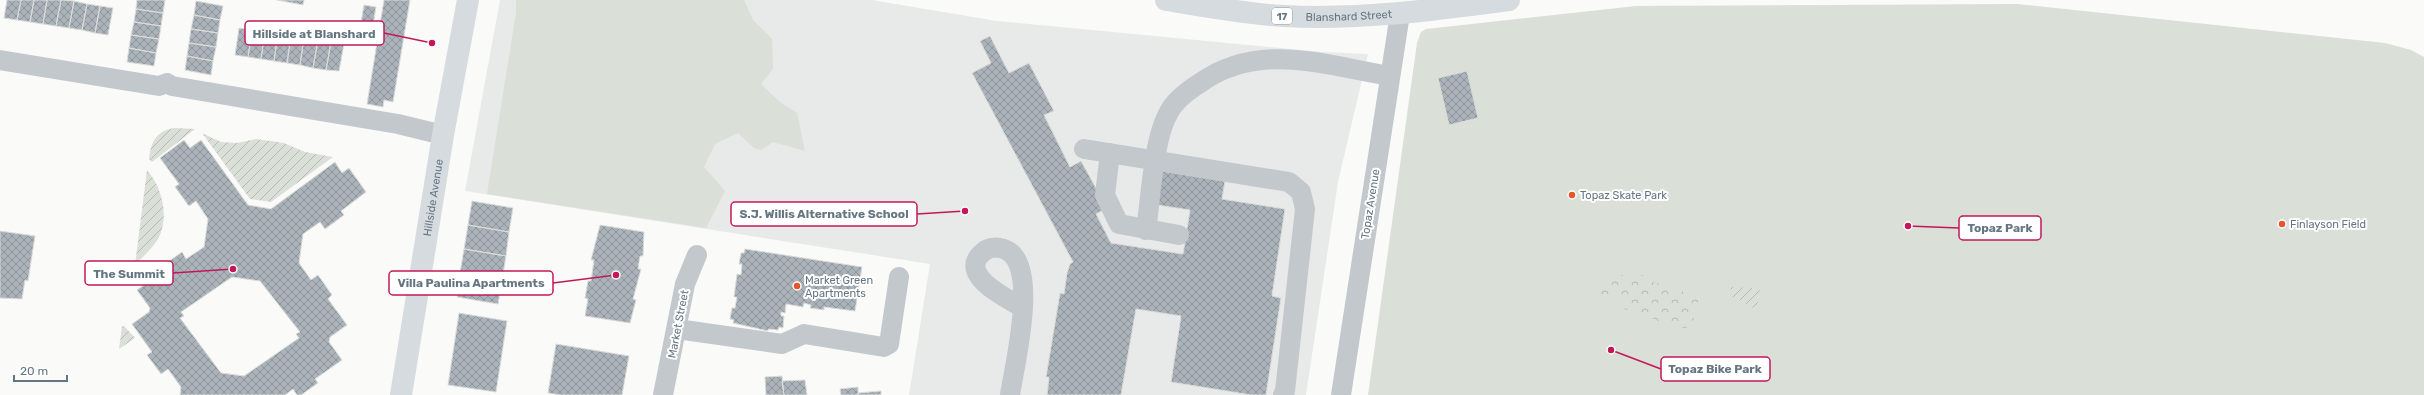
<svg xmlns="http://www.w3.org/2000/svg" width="2424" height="395" viewBox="0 0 2424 395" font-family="Rubik,sans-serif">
<defs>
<pattern id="forest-crowns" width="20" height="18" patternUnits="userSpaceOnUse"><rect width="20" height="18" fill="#dadfd7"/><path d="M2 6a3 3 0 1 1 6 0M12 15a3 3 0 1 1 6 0" fill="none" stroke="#b4b9b4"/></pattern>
<pattern id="garden-furrows" width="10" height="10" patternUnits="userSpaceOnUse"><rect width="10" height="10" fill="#dadfd7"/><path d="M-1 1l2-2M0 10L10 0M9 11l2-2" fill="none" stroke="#b4b9b4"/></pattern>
<pattern id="building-cross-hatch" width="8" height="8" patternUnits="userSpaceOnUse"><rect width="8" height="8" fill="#aab3b9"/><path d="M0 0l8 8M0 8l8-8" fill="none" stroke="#8e969c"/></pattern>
</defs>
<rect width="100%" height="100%" fill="#fafaf8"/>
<!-- built -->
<path fill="#e8e9e9" d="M500,0H872L997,21L1322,52L1368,54L1338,182L1306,395H909L930,264L465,191Z"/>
<!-- green -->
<path fill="#dadfd7" d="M516,0H744L753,20L772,39L773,69L761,84L780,102L797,113L805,151L773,142L761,150L754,148L738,133L715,144L704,167L725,191L706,228L487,194L516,13Z
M2018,4L2385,43L2411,50L2424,57V395H1368L1417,43L1421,32L1426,29L1636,6Z"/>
<!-- forest -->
<path fill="url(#forest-crowns)" d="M1618,274L1626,276L1644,275L1649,281L1683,291V294L1699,300L1693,311L1695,316L1689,327C1665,333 1656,316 1636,311C1632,310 1628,311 1624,309L1614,296L1598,294L1600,282L1606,278L1611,280Z"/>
<!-- garden -->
<path fill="url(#garden-furrows)" d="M174,128L195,129L152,162L149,159C151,142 156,131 174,128Z
M202,133L221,142L237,143L256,139L284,143L305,152L333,157L271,202L250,199Z
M147,170C162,187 170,217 158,239C152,249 142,257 135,265Z
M1731,287L1760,288L1757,310L1730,295Z
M124,326L135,338L119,349L122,327Z"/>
<!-- building -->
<path fill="url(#building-cross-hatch)" stroke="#dcdcda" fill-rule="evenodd" d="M7,0H21L17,20L4,18Z
M21,0H34L30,22L17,20Z
M34,0H47L43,24L30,22Z
M47,0H61L56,26L43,24Z
M61,0L74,1L69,28L56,26Z
M137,0H165L163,13L136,9Z
M277,0H304L303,5Z
M384,0H410L393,102L384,100L383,107L367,104Z
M74,1L87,4L82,30L69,28Z
M196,1L223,6L220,20L194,15Z
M87,4L100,6L95,33L82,30Z
M364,5L376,7L371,37L359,35Z
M100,6L113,8L108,35L95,33Z
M136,9L163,13L161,26L134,22Z
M194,15L220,20L218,33L191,29Z
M134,22L161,26L159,39L131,35Z
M239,28L252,30L248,57L235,55Z
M191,29L218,33L216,47L189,43Z
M252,30L265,32L261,59L248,57Z
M265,32L278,34L274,61L261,59Z
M278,34L291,36L287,63L274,61Z
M131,35L159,39L156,53L129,48Z
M291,36L304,38L300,65L287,63Z
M990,36L1009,73L1029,63L1054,111L1044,115L1070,167L1081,161L1107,208L1096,214L1111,243L1183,254L1190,210L1157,205L1162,171L1225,181L1222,199L1285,209L1272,296L1281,298L1266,395H1251L1171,382L1181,316L1136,309L1121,395H1047L1049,377H1046L1060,293L1064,294L1067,273L1070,264L1073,262L972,73L991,63L980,41Z
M304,38L318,40L313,68L300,65Z
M318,40L331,42L326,70L313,68Z
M331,42L344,44L339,71L326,70Z
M189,43L216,47L213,61L187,56Z
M129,48L156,53L154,66L127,62Z
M187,56L213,61L211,75L185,70Z
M1467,71L1478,118L1449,125L1438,78Z
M184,140L190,148L201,140L248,205L271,209L335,162L342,173L349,168L366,192L341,211L344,215L325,229L320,222L303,234L299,263L311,280L318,275L332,295L328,299L347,325L330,337L329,342L342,360L315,379L318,383L301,395H297L293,389L285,395H180L181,387L168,369L161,374L147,355L152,352L132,324L149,312L150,308L137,290L164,271L161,267L182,252L186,259L204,247L208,219L196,201L189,206L175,187L179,184L160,158ZM232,277L260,281L300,332L296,334L299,338L244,376L221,373L180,318L184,316L181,312Z
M472,201L513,208L509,232L468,225Z
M468,225L509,232L506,256L464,249Z
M600,225L644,232L643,256H640L638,269H641L633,299L636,300L630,323L585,316L588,299L585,298L588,281H591L594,260H591Z
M0,231L35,236L28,281L25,280L22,299L0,298Z
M464,249L506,256L502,280L460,273Z
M745,249L862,267L855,311L824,307V310L810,308L811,305L804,303L803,307L786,304L785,313L781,312V316H784L783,328L779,327L778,330L768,329V331L733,323L734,320L730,319L732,308H735L737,297H734L737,274L741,275L742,264H739L741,253H744Z
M460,273L502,280L498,304L457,297Z
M459,313L507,321L496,392L448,385Z
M556,344L629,356L622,395H560L548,393Z
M782,376L784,395H766L765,377Z
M805,380L807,395H784L782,381Z
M858,387V395H841L840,389Z
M881,391V395H858V393Z"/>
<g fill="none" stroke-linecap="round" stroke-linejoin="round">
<!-- minor -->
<path stroke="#c3c8cc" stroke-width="20" d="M0,60L159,86L167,83L172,86L398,124L443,135
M1084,149L1289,182L1301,192L1305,209L1285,391L1283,395
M1110,153L1105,195L1119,224L1179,235
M1146,230C1151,198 1153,139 1169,112C1175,100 1189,90 1200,83C1259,41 1324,65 1390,76
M677,329L782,344L804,334L884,347L889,344L899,277
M663,395L685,284L697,255
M1010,395C1014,366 1043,255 1000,248C991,246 985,249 979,256C962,278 1009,299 1023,308
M1341,395L1400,14"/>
<!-- major -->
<g stroke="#d6dbdf" stroke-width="22">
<path id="s1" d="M1166,0C1205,6 1244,14 1284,16C1359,20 1434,10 1509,0"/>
<path id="s2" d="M401,395L443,135L468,0"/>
</g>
</g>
<!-- markers -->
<g fill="#e4572e" stroke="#fff" stroke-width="1.5">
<circle cx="1572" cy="195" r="4"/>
<circle cx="2282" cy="224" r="4"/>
<circle cx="797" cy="286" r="4"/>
</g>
<g text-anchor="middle" stroke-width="4" stroke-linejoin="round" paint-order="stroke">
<!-- shield labels -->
<rect fill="#fff" stroke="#939fa8" stroke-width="1" x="1272" y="8" width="20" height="16" rx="3"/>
<g font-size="10" font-weight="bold" fill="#657683">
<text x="1282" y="20">17</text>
</g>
<!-- street labels -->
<g font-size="11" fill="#657683" stroke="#fff">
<text dy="4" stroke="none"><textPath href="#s1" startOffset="184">Blanshard Street</textPath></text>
<text dy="4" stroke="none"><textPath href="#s2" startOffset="200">Hillside Avenue</textPath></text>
<text transform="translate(1370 204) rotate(-81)" y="4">Topaz Avenue</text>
<text transform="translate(678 324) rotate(-79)" y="4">Market Street</text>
</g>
<!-- poi labels -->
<g font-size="11" fill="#657683" stroke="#fff" text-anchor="start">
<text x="1580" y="199">Topaz Skate Park</text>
<text x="2290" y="228">Finlayson Field</text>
<text x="805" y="284">Market Green<tspan x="805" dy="13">Apartments</tspan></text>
</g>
</g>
<!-- callouts -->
<path fill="none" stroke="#c2185b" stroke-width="1.5" d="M432 43L384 33M965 211L917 214M1908 226L1959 228M233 269L173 273M616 275L553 283M1611 350L1661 369"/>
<g fill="#c2185b" stroke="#fff" stroke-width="1.5">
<circle cx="432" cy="43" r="4"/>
<circle cx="965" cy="211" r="4"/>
<circle cx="1908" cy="226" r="4"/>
<circle cx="233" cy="269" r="4"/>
<circle cx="616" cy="275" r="4"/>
<circle cx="1611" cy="350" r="4"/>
</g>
<g fill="#fff" stroke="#c2185b" stroke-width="1.5">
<rect x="245" y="21" width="139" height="24" rx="4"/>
<rect x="731" y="202" width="186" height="24" rx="4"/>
<rect x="1959" y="216" width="82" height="24" rx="4"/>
<rect x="85" y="261" width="88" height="24" rx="4"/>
<rect x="389" y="271" width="164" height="24" rx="4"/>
<rect x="1661" y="357" width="109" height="24" rx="4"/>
</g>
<g font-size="12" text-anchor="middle" font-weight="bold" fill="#657683">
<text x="314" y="38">Hillside at Blanshard</text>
<text x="824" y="218">S.J. Willis Alternative School</text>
<text x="2000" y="232">Topaz Park</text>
<text x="129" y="278">The Summit</text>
<text x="471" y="287">Villa Paulina Apartments</text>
<text x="1715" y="373">Topaz Bike Park</text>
</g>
<!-- scale -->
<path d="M14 375v6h53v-6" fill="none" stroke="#657683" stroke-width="2"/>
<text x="20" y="375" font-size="12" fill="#657683" stroke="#ffffff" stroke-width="3" paint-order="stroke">20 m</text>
</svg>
